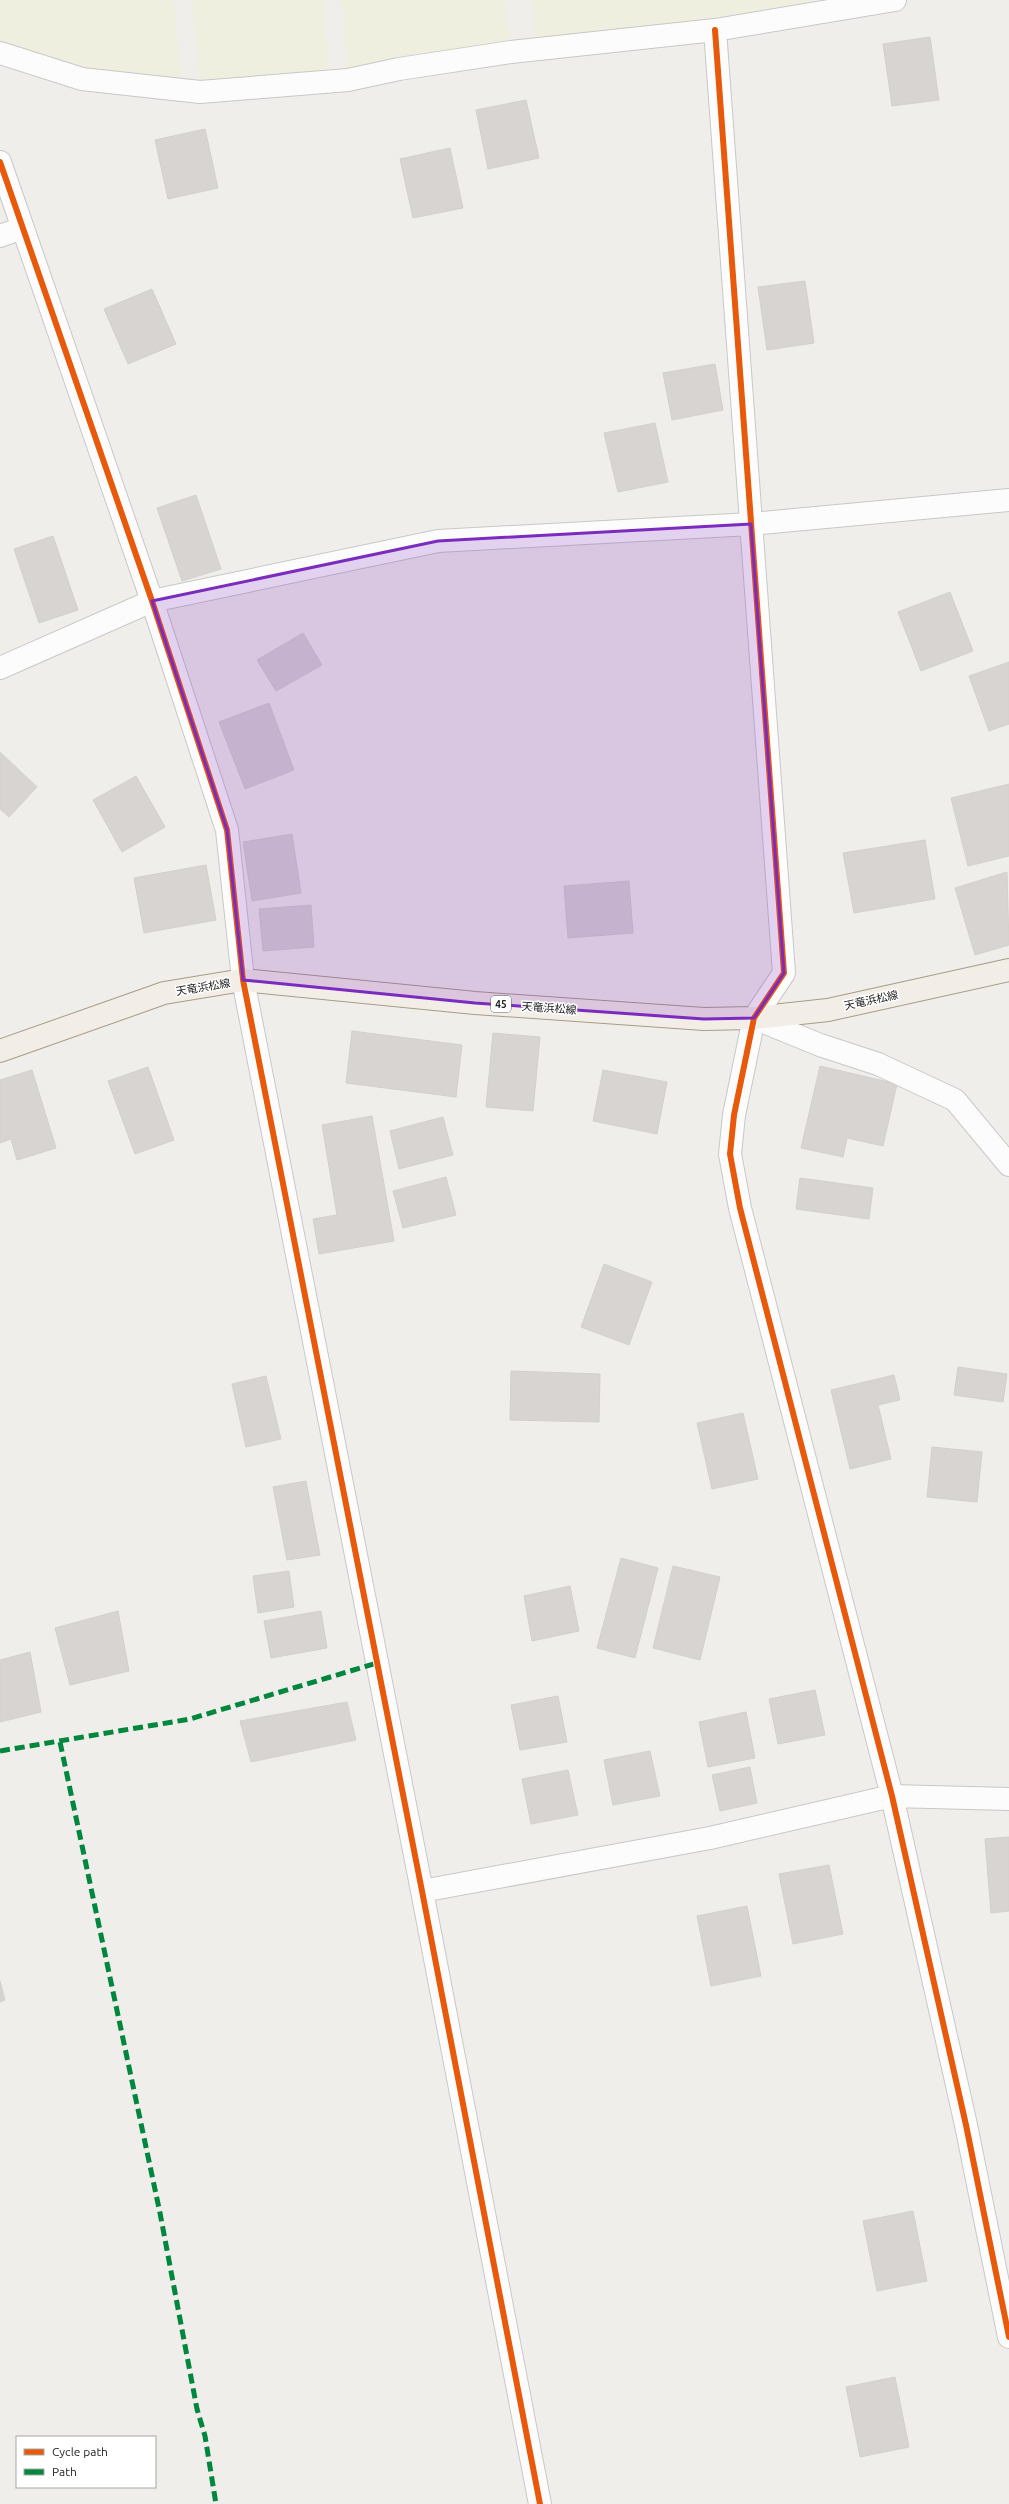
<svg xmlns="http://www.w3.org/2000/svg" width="1009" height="2504" viewBox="0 0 1009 2504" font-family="Ubuntu,'Noto Sans JP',sans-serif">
<rect width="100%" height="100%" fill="#f0eeeb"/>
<!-- farmland -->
<path fill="#efefdf" d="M0,0H174L182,90L0,52Z
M192,0H324L329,81L200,92Z
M342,0H505L511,52L348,80Z
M531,0H816L536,49Z"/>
<!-- building -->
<path fill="#d7d4d2" stroke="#d3d0cc" d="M930,37L939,100L892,106L883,44Z
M526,100L539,158L488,169L476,110Z
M205,129L218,188L168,199L155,140Z
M450,148L463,208L413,218L400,159Z
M805,281L814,343L767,350L758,287Z
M152,289L176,344L128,364L104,309Z
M715,364L723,410L672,420L663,373Z
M655,423L668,482L618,492L604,433Z
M196,495L221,569L182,581L157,508Z
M53,536L78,610L39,623L14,549Z
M950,592L973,651L921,671L898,612Z
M303,633L322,665L276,691L257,660Z
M1009,662V724L989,731L969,676Z
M269,703L294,770L245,789L219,722Z
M0,752L37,787L9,817L0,809Z
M136,776L165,827L122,852L93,800Z
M1009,784V856L968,866L951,798Z
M292,834L301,893L252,901L243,842Z
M925,840L935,899L854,913L843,853Z
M206,865L216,920L144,933L134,878Z
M1007,872L1009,945L975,955L955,888Z
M629,881L633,933L568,938L564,886Z
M311,905L314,947L263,951L259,909Z
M352,1031L462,1045L456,1097L346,1083Z
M493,1033L540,1037L533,1111L486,1107Z
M820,1066L897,1084L883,1146L847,1138L843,1157L801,1148Z
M148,1067L174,1140L135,1154L108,1081Z
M32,1070L56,1148L17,1160L11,1139L0,1143V1080Z
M603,1070L667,1082L657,1134L593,1121Z
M372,1116L394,1241L319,1254L313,1219L337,1215L322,1125Z
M443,1117L453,1155L399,1169L390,1131Z
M446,1177L456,1215L403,1228L393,1191Z
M800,1178L873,1188L869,1219L796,1209Z
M604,1264L652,1282L629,1345L581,1327Z
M958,1367L1007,1374L1003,1402L954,1395Z
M511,1371L600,1374L599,1422L510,1420Z
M894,1375L900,1400L878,1405L891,1459L850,1469L831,1390Z
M266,1376L281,1439L246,1447L232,1384Z
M743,1413L758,1479L712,1489L697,1423Z
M932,1447L982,1452L977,1502L927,1497Z
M306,1481L320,1555L287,1560L273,1487Z
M621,1558L658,1568L635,1658L597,1648Z
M673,1566L720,1577L700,1660L653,1648Z
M289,1571L294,1607L258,1613L253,1576Z
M570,1586L579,1631L532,1641L524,1596Z
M118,1611L129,1671L70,1685L55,1628Z
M321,1611L327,1648L271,1658L264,1621Z
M30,1652L41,1712L0,1722V1660Z
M815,1690L825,1735L778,1744L769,1699Z
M558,1696L567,1742L520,1750L511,1705Z
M347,1702L356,1740L251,1762L240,1721Z
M746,1712L755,1758L708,1767L699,1722Z
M650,1751L660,1796L613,1805L604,1760Z
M750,1767L757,1803L720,1811L712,1775Z
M568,1770L578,1815L531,1824L522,1779Z
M1009,1837V1911L991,1913L985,1839Z
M829,1865L843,1934L793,1944L779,1874Z
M747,1906L761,1976L711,1986L697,1916Z
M0,1981L5,2000L0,2002Z
M913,2211L927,2281L877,2291L863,2221Z
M895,2377L909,2447L860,2457L846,2387Z"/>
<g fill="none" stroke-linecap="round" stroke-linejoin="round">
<!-- minor casing -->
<g stroke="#c9c8c7" stroke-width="24">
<path id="minor" d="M715,30L784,973L754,1018L734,1115L730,1154L740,1208L892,1796L966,2125L1009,2337
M0,53L82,79L200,92L348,80L399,69L511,52L715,30L895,0
M0,162L152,601L227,830L243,980L422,1891L540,2504
M0,236L22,228
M0,668L152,601L438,541L751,524L1009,500
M754,1018L820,1045L878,1064L955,1100L1009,1165
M422,1891L710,1838L892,1796L1009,1799"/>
</g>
<!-- major casing -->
<g stroke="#a79c86" stroke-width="24">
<path id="major" d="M0,1051L164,993L243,980L475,1003L704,1019L754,1018L828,1010L1009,970"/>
</g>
<!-- minor -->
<use href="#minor" stroke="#fdfcfc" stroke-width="22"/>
<!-- major -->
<use href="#major" stroke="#f3ede7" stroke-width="22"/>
<!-- quiet -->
<path stroke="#00873e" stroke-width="5" stroke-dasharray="10 5" stroke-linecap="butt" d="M60,1742L160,2213L197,2409L205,2436L216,2504
M0,1751L190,1719L377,1663"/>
<!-- cycleway casing -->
<g stroke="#fff" stroke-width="8">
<path id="cycleway" d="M715,30L784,973L754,1018L734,1115L730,1154L740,1208L892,1796L966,2125L1009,2337
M0,162L152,601L227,830L243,980L422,1891L540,2504"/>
</g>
<!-- cycleway -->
<use href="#cycleway" stroke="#e8590c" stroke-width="6"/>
</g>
<!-- marked area -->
<path fill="#7b2cbf" fill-opacity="0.2" stroke="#7b2cbf" stroke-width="3" stroke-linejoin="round" d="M751,524L784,973L754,1018L704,1019L475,1003L243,980L227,830L152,601L438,541Z"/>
<g text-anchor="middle" stroke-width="3" stroke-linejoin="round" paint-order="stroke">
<!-- shield labels -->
<rect fill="#fff" stroke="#646464" stroke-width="1" x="491" y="996" width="20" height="16" rx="3"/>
<g font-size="10" font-weight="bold" fill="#222">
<text x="501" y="1008">45</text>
</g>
<!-- street labels -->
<g font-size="11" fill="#222" stroke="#fff">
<text transform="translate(203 987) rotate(-9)" y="4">天竜浜松線</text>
<text transform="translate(871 1000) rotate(-12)" y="4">天竜浜松線</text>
<text transform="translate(549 1008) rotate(4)" y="4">天竜浜松線</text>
</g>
</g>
<!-- legend -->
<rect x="16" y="2436" width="140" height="52" fill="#ffffff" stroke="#a7a7a7"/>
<rect x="24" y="2449" width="20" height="6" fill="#e8590c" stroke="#a7a7a7"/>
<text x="52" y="2456" font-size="12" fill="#222222">Cycle path</text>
<rect x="24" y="2469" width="20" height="6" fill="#00873e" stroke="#a7a7a7"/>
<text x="52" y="2476" font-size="12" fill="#222222">Path</text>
</svg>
